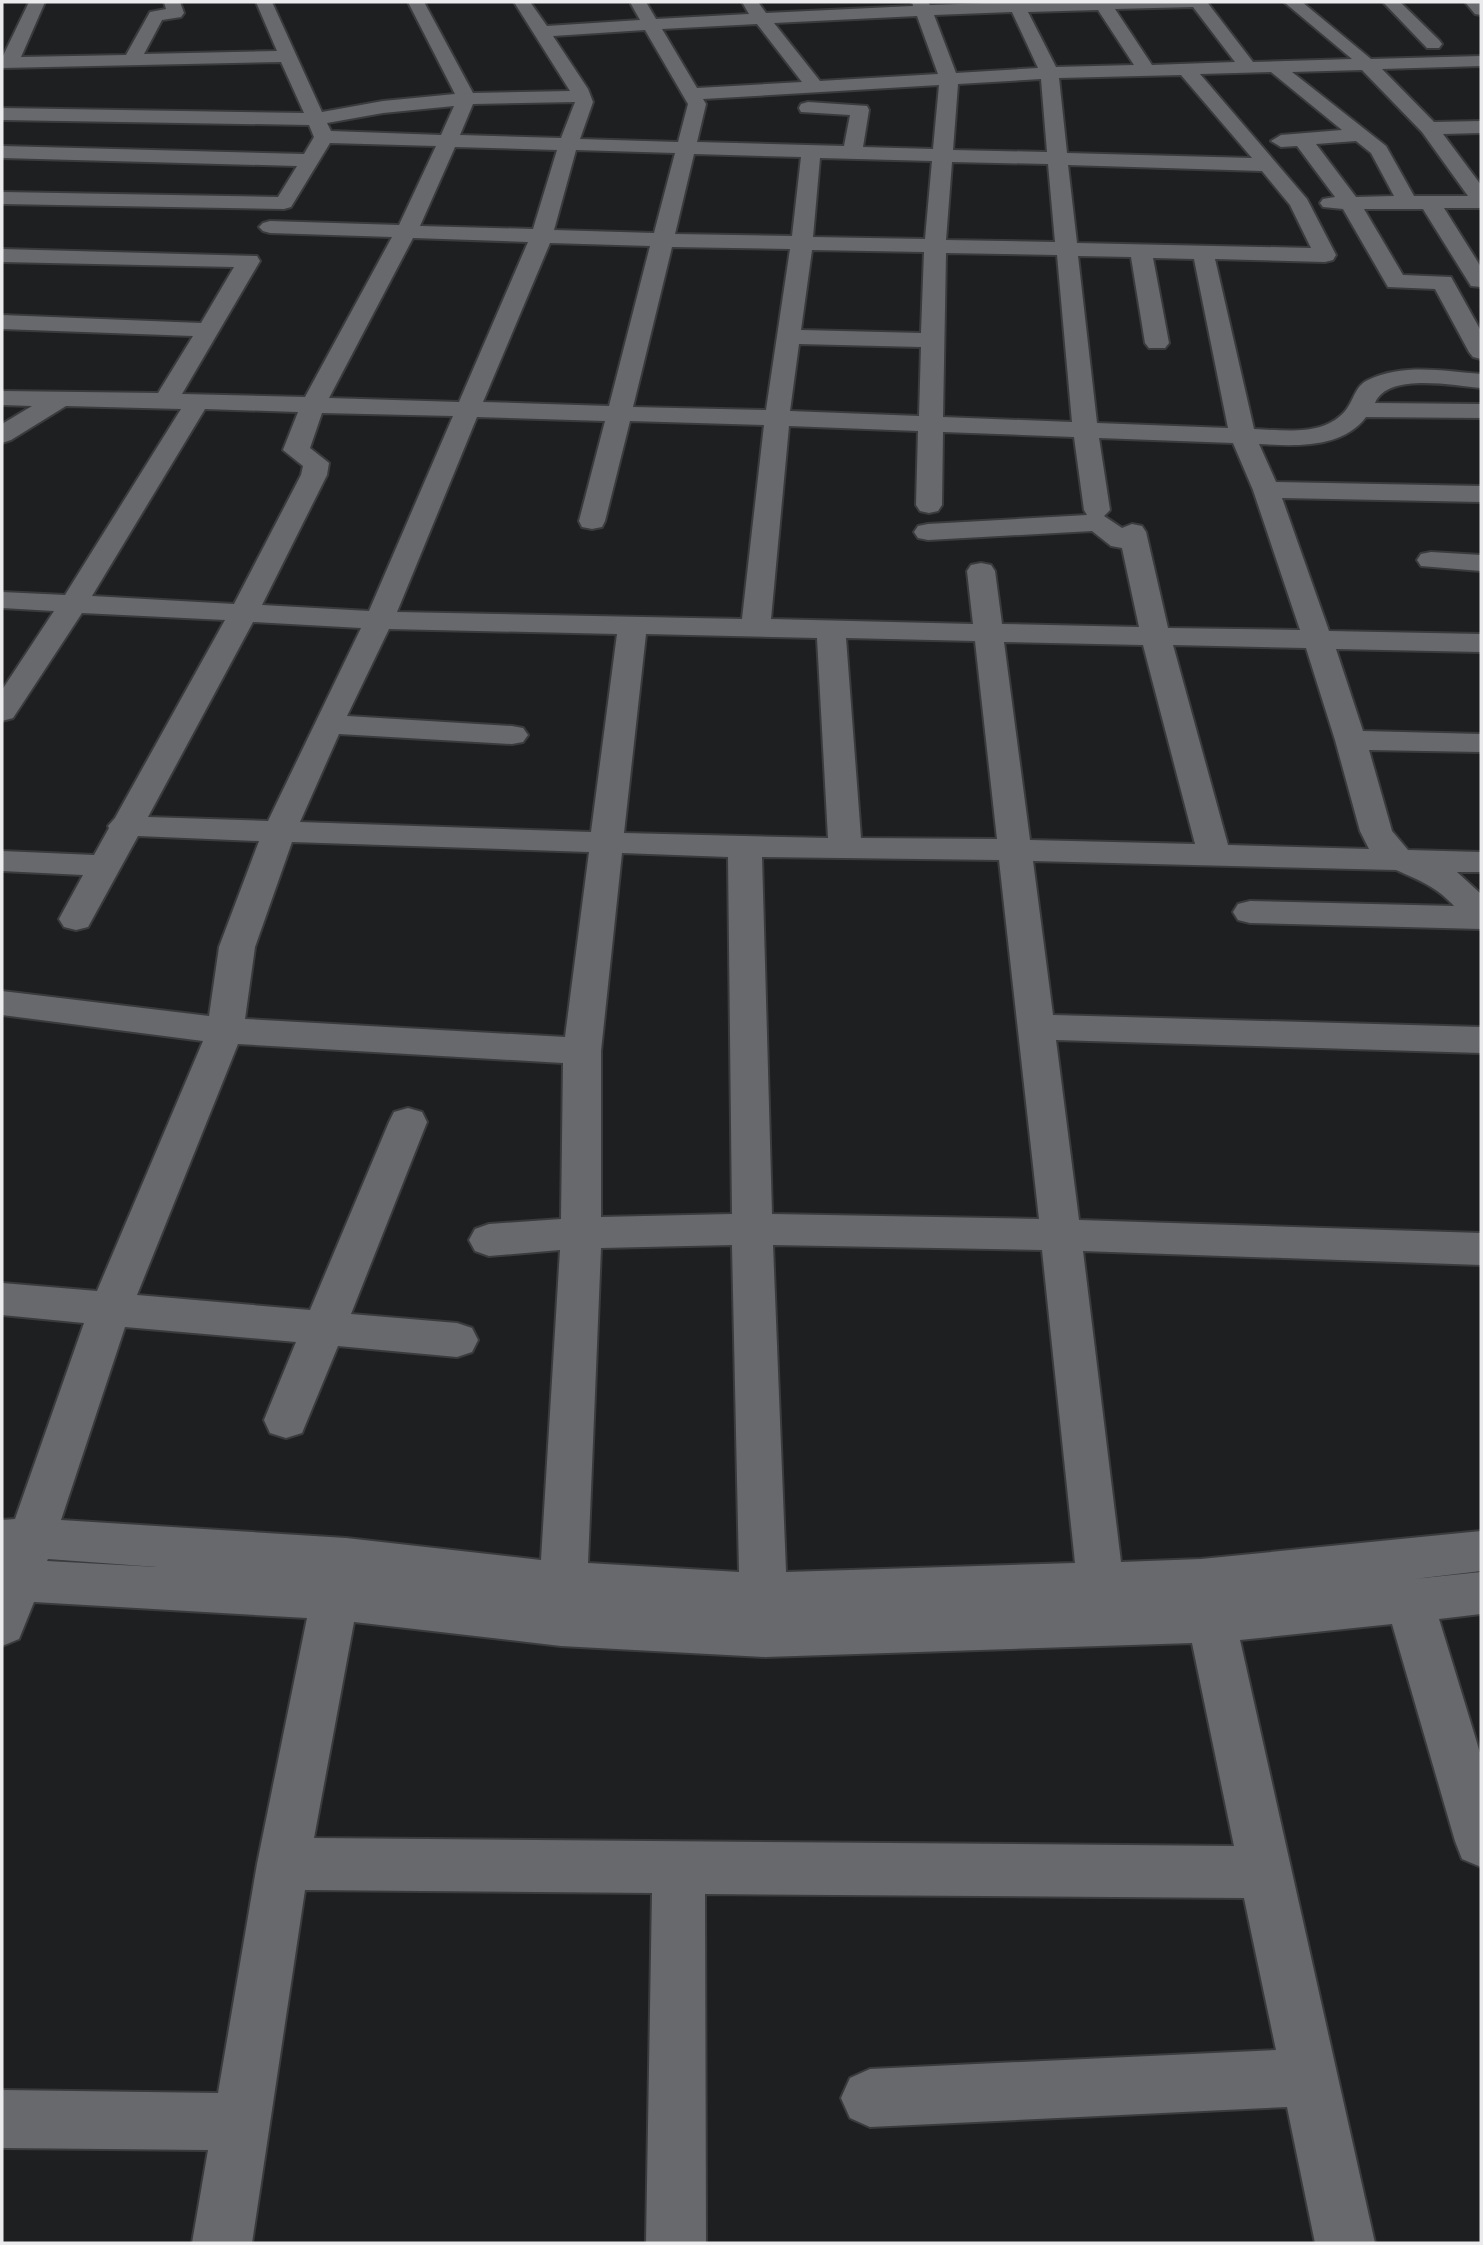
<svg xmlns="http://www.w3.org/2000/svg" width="1483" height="2245" viewBox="0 0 1483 2245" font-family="'Alegreya Sans',sans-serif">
<rect width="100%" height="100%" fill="#1e1f21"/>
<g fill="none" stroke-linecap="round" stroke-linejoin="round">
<!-- minor casing -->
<g stroke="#3a3b3d" stroke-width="4">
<path id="minor" d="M29,2H45L21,57L126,55L150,12L166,9L164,2H180L184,13L181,17L162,20L144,54L277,51L256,2H272L322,112L383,101L455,94L408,2H424L473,93L570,91L514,2H530L547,26L640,20L631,4L632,2H646L656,19L749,14L742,2H758L766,13L913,6L912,2H928L930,5L1014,2H1207L1253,62L1352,59L1284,2H1302L1371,59L1481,56V66L1382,69L1434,122L1481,121V133L1443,134L1481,185V208H1444L1481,267V287L1471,286L1423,209H1364L1403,275L1451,277L1481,331V359L1473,357L1469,352L1435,289L1388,287L1343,209L1323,207L1320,203L1323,199L1335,197L1297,146L1281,147L1271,141L1281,135L1342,130L1271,72L1200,74L1307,199L1336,255L1333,260L1325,262L1215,259L1254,429C1284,430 1324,437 1346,410C1354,400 1355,386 1368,380C1403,363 1445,371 1481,374V388C1454,386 1388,372 1375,403L1481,404V418L1366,417C1342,449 1294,446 1259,444L1276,482L1481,486V502L1282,498L1329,631L1481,634V652L1336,649L1363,731L1481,734V752L1369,750L1392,831L1408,850L1481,852V872H1457L1481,894V929L1250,923L1238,920L1233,912L1238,904L1250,901L1454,906C1437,887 1419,880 1396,870L1033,861L1053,1015L1481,1027V1053L1056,1040L1079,1220L1481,1233V1265L1083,1251L1121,1562L1201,1559L1481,1531V1571L1414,1579L1481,1572V1614L1439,1619L1481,1756V1867L1462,1859L1455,1841L1392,1624L1240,1640L1375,2243H1315L1287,2107L870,2127L850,2118L841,2098L850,2078L870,2069L1276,2050L1244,1898L705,1894L706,2243H646L652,1893L305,1890L252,2243H192L208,2150L2,2148V2090L218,2093L257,1864L307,1618L34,1602L19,1639L2,1646V1520L15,1519L84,1323L2,1315V1283L97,1291L203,1041L2,1015V991L209,1016L219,947L259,841L138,836L88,927L76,930L64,927L59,919L83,875L2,871V851L94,855L109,828L108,826L115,818L225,620L82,613L13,718L2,721V690L54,611L2,608V592L65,595L181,409L66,406L11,440L2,443V424L32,406L2,405V391L158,393L193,336L2,329V315L201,323L234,267L2,262V249L257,256L260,261L182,394L305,397L392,237L270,233L263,231L259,227L263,223L270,221L399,225L436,146L330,143L291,207L284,209L2,204V192L278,197L297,166L2,158V146L304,154L314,137L309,125L2,120V108L304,113L281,62L2,68V58ZM1193,7L1235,62L1152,65L1115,9ZM1098,10L1134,65L1056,67L1028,12ZM1012,12L1038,68L956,73L934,15ZM917,16L938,74L820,81L774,23ZM757,24L802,82L697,88L662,29ZM645,30L688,104L678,142L580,139L593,102L588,89L553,36ZM1362,70L1422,132L1468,196H1414L1386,146L1292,72ZM1181,75L1252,158L1067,153L1059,78ZM1041,79L1047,152L953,150L958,84ZM939,85L933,149L863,147L869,110L867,106L808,102L801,104L799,108L801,112L850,115L844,146L697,142L706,104L703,99ZM575,102L561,138L460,135L473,104ZM454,106L441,135L331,131L327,123L383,113ZM1356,141L1371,153L1394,196L1356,197L1316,144ZM455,147L557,150L533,229L420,226ZM576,150L675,153L654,233L554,230ZM694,154L801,157L792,236L675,234ZM820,158L932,161L925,239L813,237ZM952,162L1048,164L1055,242L946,240ZM1068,165L1262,171L1290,205L1311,248L1077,243ZM413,238L528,242L459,402L329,398ZM550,243L650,246L609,406L483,402ZM672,247L790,249L766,410L633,407ZM812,250L924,252L921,333L801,330ZM946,253L1057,255L1072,422L943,417ZM1078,256L1131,257L1145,343L1149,348H1165L1169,343L1153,258L1194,259L1228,428L1097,423ZM799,344L921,347L919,416L790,411ZM205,409L298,412L283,450L303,466L301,475L234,604L92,596ZM322,413L453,416L369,611L262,605L327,475L329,463L310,448ZM477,417L605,421L579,521L582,527L592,529L602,527L605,521L630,421L764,425L742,619L397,612ZM789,426L918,431L916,505L920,511L929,513L938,511L942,505L943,432L1074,437L1084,510L1087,515L928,524L918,526L914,532L918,538L928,540L1092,531L1111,546L1122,548L1139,627L1002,624L995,571L991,565L981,563L971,565L967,571L973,624L771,619ZM1099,438L1233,443L1253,490L1300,630L1168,628L1146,532L1142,526L1132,524L1122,528L1104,516L1110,510ZM253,622L361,628L268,821L148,817ZM389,629L617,634L591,832L300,822L339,734L512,744L523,742L528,735L523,728L512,726L347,716ZM646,634L817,638L828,838L624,833ZM846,638L975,641L997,839L861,838ZM1004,642L1143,645L1195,844L1030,840ZM1173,645L1306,648L1335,740L1360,831L1369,849L1228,845ZM292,842L589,852L565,1037L245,1019L255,947ZM622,853L728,857L732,1214L601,1217V1051ZM762,857L999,860L1039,1219L772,1214ZM238,1044L563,1063L561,1219L489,1224L475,1229L469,1240L475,1251L489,1256L560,1250L541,1560L346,1538L61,1520L125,1327L296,1342L264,1420L270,1433L286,1438L302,1433L338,1346L457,1357L472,1352L478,1340L472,1328L457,1323L351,1314L427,1122L422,1112L408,1108L394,1112L389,1122L310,1310L137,1295ZM732,1245L739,1572L588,1563L601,1248ZM773,1245L1042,1250L1075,1563L786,1572ZM48,1559L157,1567L47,1561ZM354,1622L561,1646L765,1657L1192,1643L1234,1846L314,1838Z
M1383,2H1400L1439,40L1442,44L1439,48H1427Z
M1465,2H1481V15L1475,14Z
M1431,552L1481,555V571L1421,566L1417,560L1421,554Z"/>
</g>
<!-- minor -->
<use href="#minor" fill="#68696d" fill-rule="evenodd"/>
</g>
<!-- border -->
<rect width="1483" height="2245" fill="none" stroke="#ebebed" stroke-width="7"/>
</svg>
